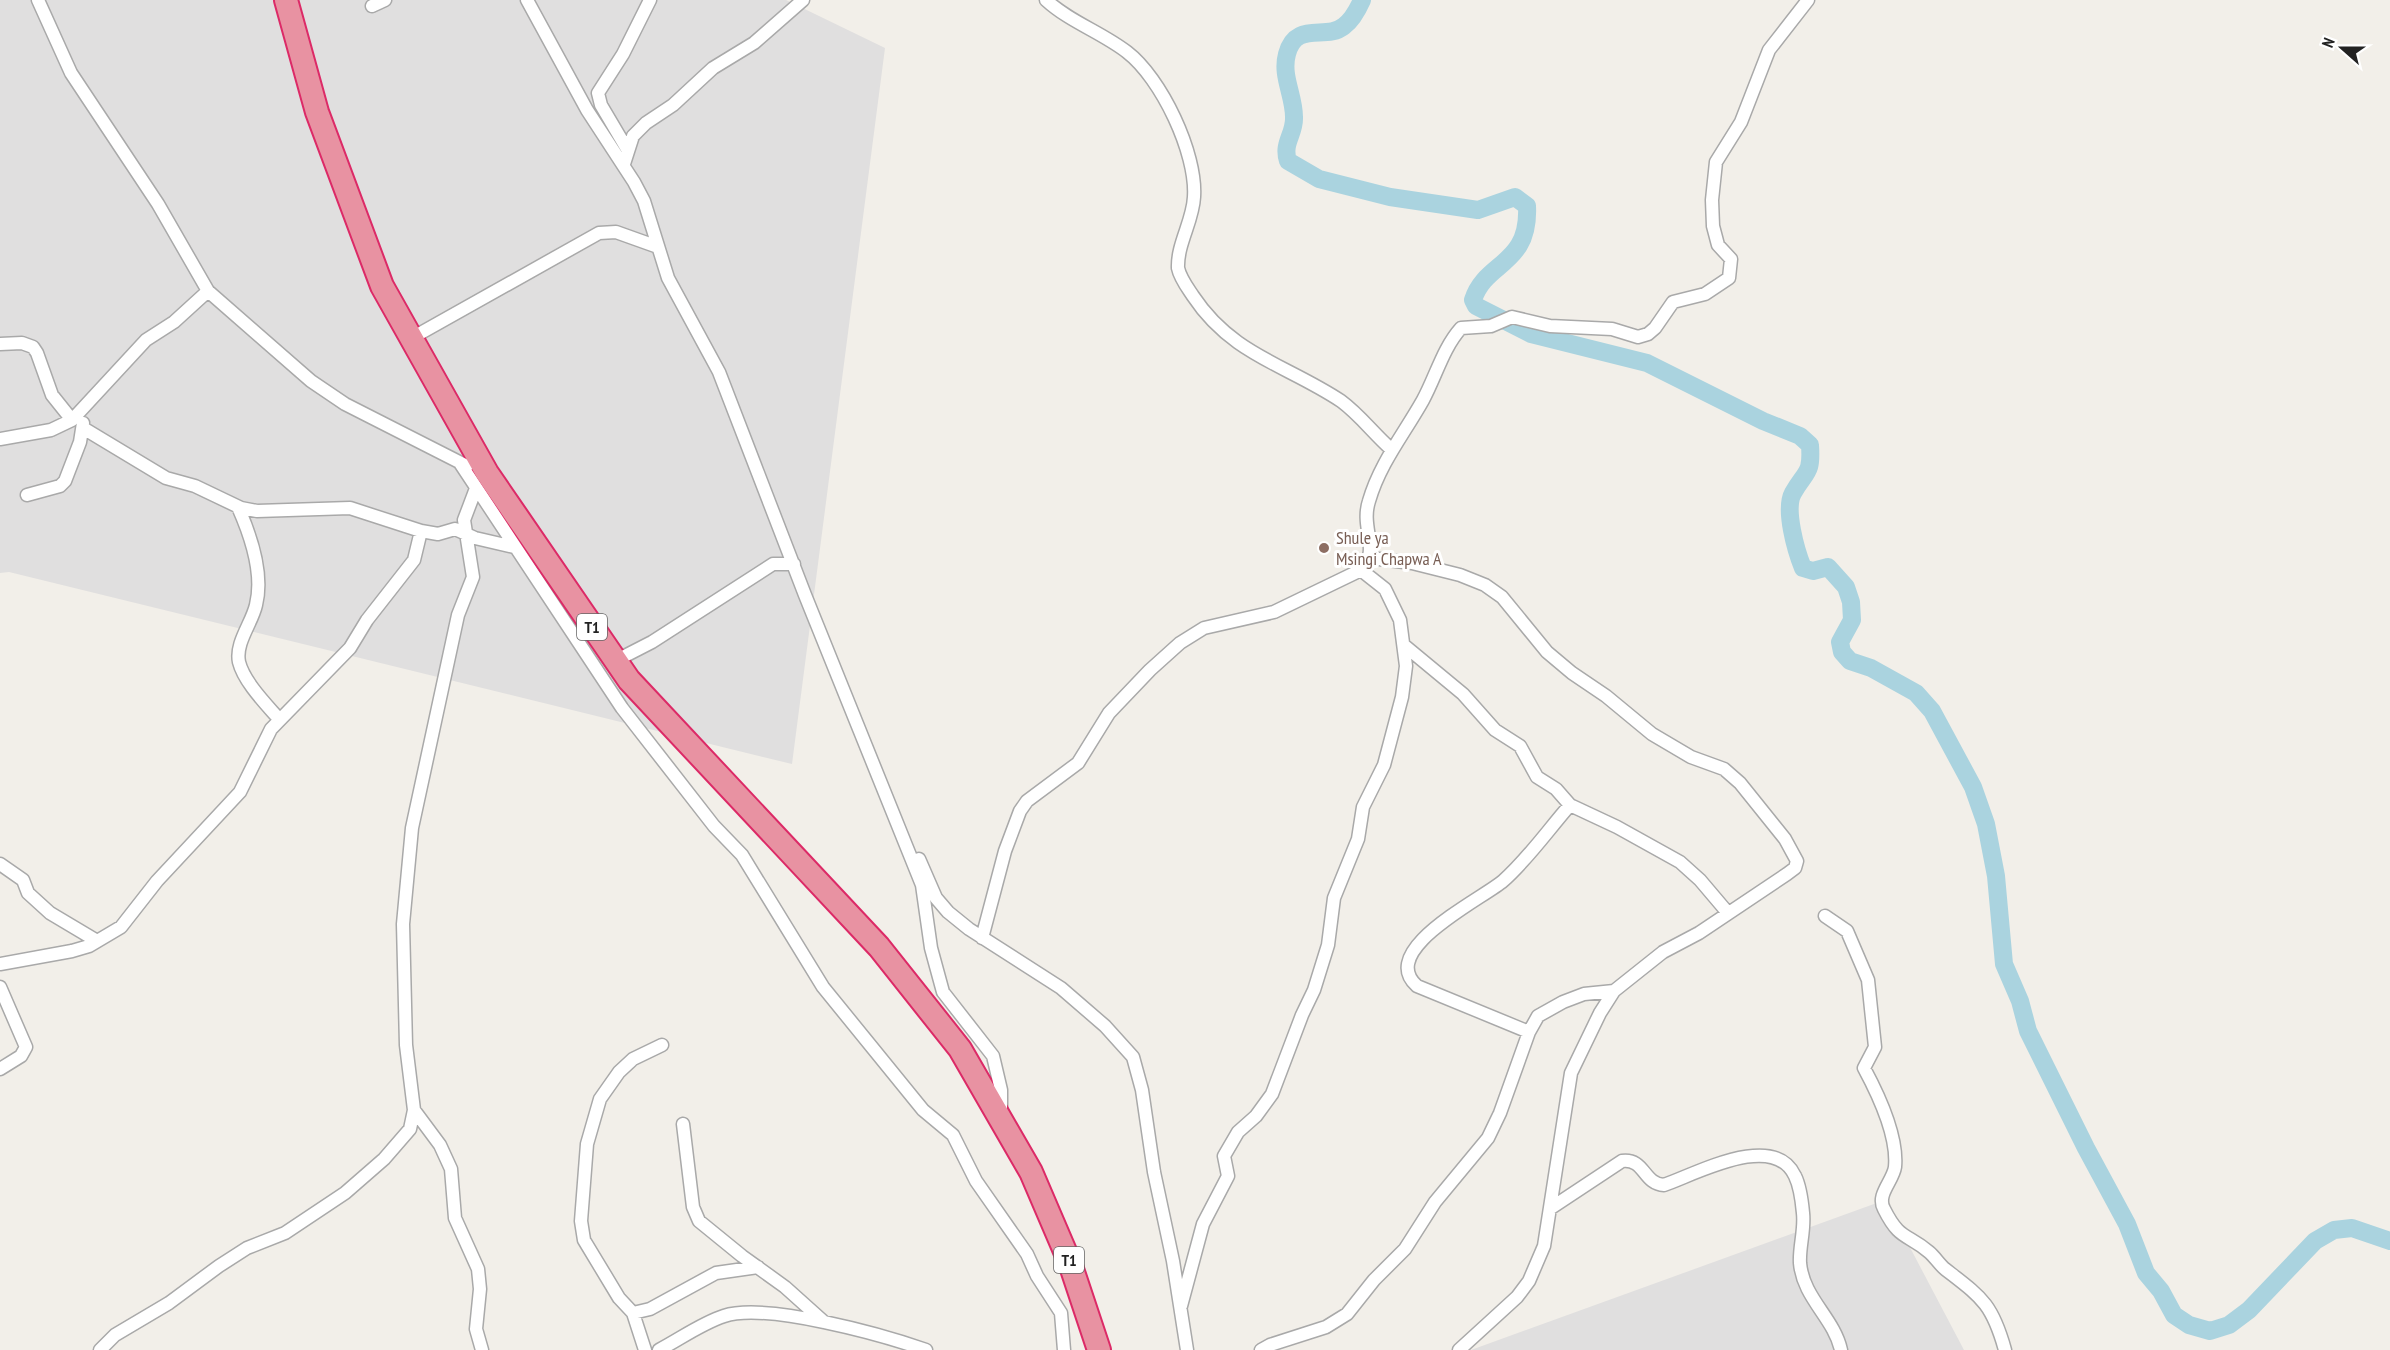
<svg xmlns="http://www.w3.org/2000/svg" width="2390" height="1350" viewBox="0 0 2390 1350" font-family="'PT Sans Narrow',sans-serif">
<rect width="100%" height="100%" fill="#f2efe9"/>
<!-- residential -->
<path fill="#e0dfdf" d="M0,0H786L885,48L792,764L9,572L0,573Z
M1885,1200L1964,1350H1471Z"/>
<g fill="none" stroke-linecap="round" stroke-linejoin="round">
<!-- river -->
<path stroke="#aad3df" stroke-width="18" d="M1362,0C1358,9 1352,20 1344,26C1326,41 1296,20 1287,54C1281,76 1294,95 1294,117C1295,134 1282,143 1288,161L1319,179L1390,197L1478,210L1515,197L1527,206C1530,266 1485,261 1473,300L1476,306L1531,334L1647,363L1763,421L1800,436L1810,445C1812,475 1806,470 1793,493C1784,509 1796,551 1803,568L1813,571L1828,567L1846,587L1851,602L1852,620L1840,642L1842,652L1850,661L1871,668L1916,693L1932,711L1973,787L1986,824L1996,876L2004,964L2020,1001L2028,1031L2086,1148L2127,1224L2146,1273L2161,1291L2174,1315L2189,1325L2210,1331L2229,1325L2249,1310L2315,1241L2334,1230L2352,1228L2390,1241"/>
<!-- street casing -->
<g stroke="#a9a9a9" stroke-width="15">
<path id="street" d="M38,0L71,73L158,204L208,291L311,381L345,404L467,466
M527,0L587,110L634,182L644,201L668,278L719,372L805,595L922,885L931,948L943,992L993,1056L1001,1090V1113
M1046,0C1070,22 1101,32 1127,52C1161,78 1197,153 1194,197C1193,221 1177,244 1178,268C1180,278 1187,287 1193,296C1232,355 1287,365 1341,401C1360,415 1373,433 1391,449
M372,6L385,0
M627,149L601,105L598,93L623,54L650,0
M624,164L633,136L646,123L673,105L713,68L754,43L803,0
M410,339L599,233L616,232L658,247
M0,344L22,343L33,347L37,353L52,395L72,420
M83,428L166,478L195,486L241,508L257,511L350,508L421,531L438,534L455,529L475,538L514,547
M0,439L51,430L72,420L146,340L174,322L208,291
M460,463L622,708L714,826L742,855L823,987L923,1110L953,1135L976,1181L1027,1254L1037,1276L1061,1313L1064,1350
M27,495L60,486L65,481L80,442L83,423
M238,507C251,536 264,573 256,605C252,623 235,643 239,662C244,682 266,704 279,719
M1371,558L1412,563L1460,575L1485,585L1502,597L1547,652L1572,673L1606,696L1652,734L1691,757L1724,769L1740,783L1785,839L1797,861L1795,868L1787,874L1699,933L1663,952L1614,991L1600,1013L1571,1073L1544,1246L1529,1281L1517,1297L1459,1350
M1405,646L1463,694L1495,730L1520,746L1537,777L1556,789L1570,805L1617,827L1680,862L1700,880L1728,913
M617,660L652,642L773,564H794
M919,859L936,898L948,912L969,929L1061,988L1105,1026L1133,1057L1142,1090L1154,1172L1173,1261L1187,1350
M0,864L23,880L28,893L50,913L97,941
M1825,916L1847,931L1868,980L1875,1047L1864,1068C1878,1094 1898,1136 1895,1167C1893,1181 1876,1195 1884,1209C1900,1241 1907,1233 1929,1252C1935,1257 1939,1264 1945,1269C1981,1297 1992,1303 2005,1350
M982,938L1005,851L1020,811L1027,801L1078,763L1109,713L1150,670L1180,643L1204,628L1274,612L1361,570C1381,550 1360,528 1369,501C1380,463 1404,434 1423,400C1436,376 1443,348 1461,328L1491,326L1512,317L1550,326L1612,329L1638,337L1648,334L1655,328L1673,302L1705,294L1729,278L1731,259L1718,245L1713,226L1712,200L1716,162L1741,122L1769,50L1808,0
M0,964L72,951L89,946L121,927L157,881L240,792L271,729L350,648L367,620L414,560L421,531
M0,987L26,1047L21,1056L0,1069
M1529,1032L1417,986C1376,950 1482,899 1503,881C1528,859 1548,830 1570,805
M662,1045L633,1059L619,1072L600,1099L587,1144L581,1221L584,1240L619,1298L633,1313L650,1309L716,1273L758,1267
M414,1110L440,1145L451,1169L455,1218L478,1269L480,1289L476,1329L482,1350
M683,1124L693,1207L699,1221L742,1256L785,1287L824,1322
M1551,1208L1622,1161C1645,1158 1643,1184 1664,1185C1694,1175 1774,1130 1795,1176C1800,1186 1802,1202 1803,1213C1805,1230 1799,1247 1800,1263C1803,1298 1834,1318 1841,1350
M1181,1306L1203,1224L1228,1176L1224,1156L1238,1132L1256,1116L1272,1094L1302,1015L1314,990L1328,945L1334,898L1358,839L1363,807L1384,765L1402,697L1406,666L1400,620L1385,589L1361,570
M633,1313L645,1350
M100,1350L115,1335L169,1303L219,1266L247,1248L285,1233L345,1193L384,1159L410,1129L414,1110L406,1045L403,924L412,828L458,615L473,577L464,520L475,491
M659,1350C680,1339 702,1323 724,1316C766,1302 883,1335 926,1350
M1261,1350L1270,1345L1326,1327L1347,1314L1374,1280L1405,1249L1435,1202L1488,1138L1500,1113L1529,1032L1538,1016L1563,1002L1584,994L1614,991"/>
</g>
<!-- highway casing -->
<g stroke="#dc2a67" stroke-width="26">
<path id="highway" d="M286,0L317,112L382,286L487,473L629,680L879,947L960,1049L1031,1172L1070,1263L1099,1350"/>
</g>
<!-- street -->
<use href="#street" stroke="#fff" stroke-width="12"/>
<!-- highway -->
<use href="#highway" stroke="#e892a2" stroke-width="22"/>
</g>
<!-- markers -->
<circle fill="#8d6e63" stroke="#fff" stroke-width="2" cx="1324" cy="548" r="6"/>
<g text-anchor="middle" stroke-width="6" stroke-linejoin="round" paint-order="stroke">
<!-- shield labels -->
<g fill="#fff" stroke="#646464" stroke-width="1.5">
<rect x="577" y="614" width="30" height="26" rx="4.5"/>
<rect x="1054" y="1247" width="30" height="26" rx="4.5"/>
</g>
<g font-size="16" font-weight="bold" fill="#222">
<text x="592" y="633">T1</text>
<text x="1069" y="1266">T1</text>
</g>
<!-- education labels -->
<g font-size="18" fill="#785e54" stroke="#fff" text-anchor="start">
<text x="1336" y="544">Shule ya<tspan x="1336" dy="21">Msingi Chapwa A</tspan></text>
</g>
</g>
<!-- north arrow -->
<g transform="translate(2342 48) rotate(291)" stroke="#ffffff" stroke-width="4.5" paint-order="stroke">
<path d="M0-4.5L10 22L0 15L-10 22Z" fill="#222222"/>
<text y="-9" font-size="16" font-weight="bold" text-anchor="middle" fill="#222222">N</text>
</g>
</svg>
